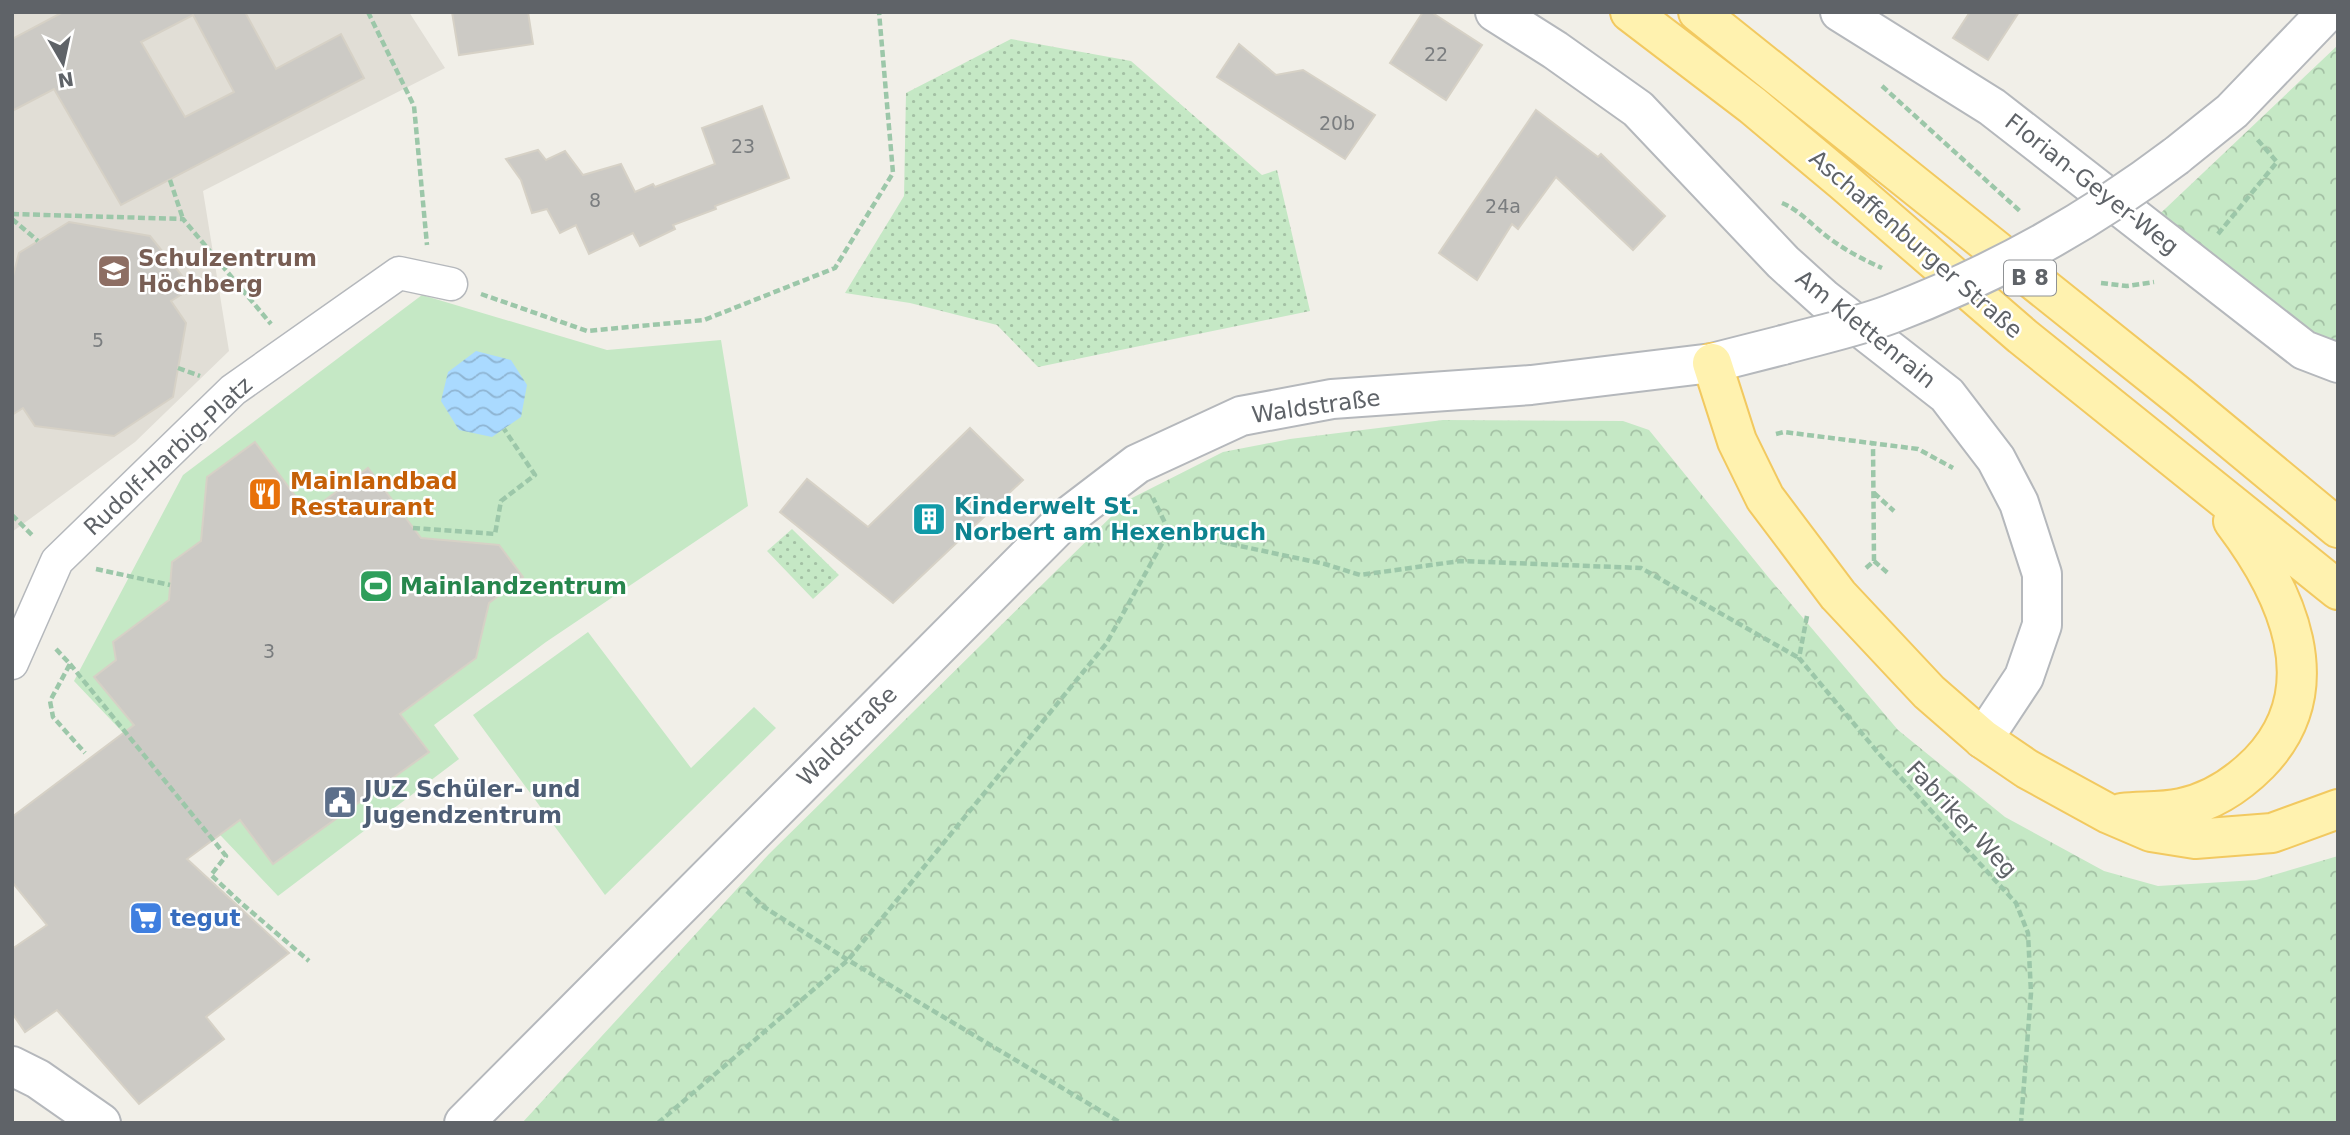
<svg xmlns="http://www.w3.org/2000/svg" width="2350" height="1135" viewBox="0 0 2350 1135" font-family="'DejaVu Sans',sans-serif">
<defs>
<pattern id="grass-dots" width="8" height="8" patternUnits="userSpaceOnUse" patternTransform="scale(1.75)"><rect width="8" height="8" fill="#c5e8c5"/><path d="M2 2h.1M6 6h.1" fill="none" stroke="#a3c0a4" stroke-width="1.8" stroke-linecap="round"/></pattern>
<pattern id="forest-crowns" width="20" height="18" patternUnits="userSpaceOnUse" patternTransform="scale(1.75)"><rect width="20" height="18" fill="#c5e8c5"/><path d="M2 6a3 3 0 1 1 6 0M12 15a3 3 0 1 1 6 0" fill="none" stroke="#a3c0a4"/></pattern>
<pattern id="water-waves" width="16" height="10" patternUnits="userSpaceOnUse" patternTransform="scale(1.75)"><rect width="16" height="10" fill="#aadaff"/><path d="M0 5q4-4 8 0t8 0" fill="none" stroke="#8eb4d2"/></pattern>
</defs>
<rect width="100%" height="100%" fill="#f1efe8"/>
<!-- education -->
<path fill="#e1ded6" d="M12,12H409L445,68L203,191L229,351L135,442L12,532Z"/>
<!-- grass -->
<path fill="url(#grass-dots)" d="M1011,39L1131,61L1262,175L1277,170L1310,311L1038,367L997,325L910,303L845,293L904,196L906,93Z
M792,529L839,575L813,599L767,551Z"/>
<!-- forest -->
<path fill="url(#forest-crowns)" d="M2338,45V363L2147,226Z
M1443,420L1623,421L1649,430L1769,578L1898,730L2005,817L2104,871L2158,886L2256,880L2338,856V1123H522L769,854L1128,500L1223,452L1290,439Z"/>
<!-- garden -->
<path fill="#c5e8c5" d="M422,295L607,350L721,340L748,506L546,642L434,725L459,759L278,896L74,681L183,475Z
M588,632L691,768L754,707L776,728L605,895L473,715Z"/>
<!-- water -->
<path fill="url(#water-waves)" d="M476,351L511,360L527,385L521,417L492,437L459,430L441,401L448,372Z"/>
<!-- building -->
<path fill="#cccac5" stroke="#d6d1c6" stroke-width="2" fill-rule="evenodd" d="M63,12H245L276,69L341,34L364,78L121,205L54,89L12,111V39ZM193,15L234,92L185,117L141,42Z
M452,12H528L533,44L459,55Z
M1423,12H1431L1482,45L1446,100L1390,63Z
M1970,12H2019L1988,60L1953,38Z
M1239,44L1276,75L1303,70L1375,115L1345,159L1217,77Z
M762,106L789,178L715,206L716,209L673,225L675,229L640,246L633,233L589,254L576,225L560,233L547,209L532,213L521,180L506,159L538,150L546,160L565,151L583,175L621,164L635,192L653,184L655,187L715,164L702,128Z
M1536,110L1598,157L1601,154L1665,216L1633,250L1556,177L1518,229L1512,224L1477,280L1439,253Z
M69,222L150,236L192,288L171,301L186,323L173,397L114,436L35,426L23,408L12,415V280L19,253Z
M970,428L1023,480L893,603L780,512L807,479L868,527Z
M255,442L308,513L368,468L421,538L499,545L523,577L489,603L476,658L400,714L429,752L273,864L240,820L187,859L289,953L206,1017L224,1039L139,1104L57,1010L25,1032L12,1013V949L47,925L12,882V817L134,725L94,677L116,660L113,642L169,600L172,562L201,541L207,477Z"/>
<g fill="none" stroke-linecap="round" stroke-linejoin="round">
<!-- pedestrian casing -->
<g stroke="#b5b8bc" stroke-width="35">
<path id="pedestrian" d="M12,663L57,561L233,390L399,273L451,284"/>
</g>
<!-- minor casing -->
<g stroke="#b5b8bc" stroke-width="42">
<path id="minor" d="M1495,12L1555,50L1638,109L1783,262L1824,299L1947,395L1996,459L2019,503L2042,574V625L2024,677L1983,739
M1840,12L1992,107L2304,350L2338,363
M2176,156L2232,111L2327,12
M12,1066L38,1079L101,1123
M464,1123L1065,519L1137,464L1241,416L1332,399L1531,385L1712,363L1783,345"/>
</g>
<!-- primary casing -->
<g stroke="#f2c960" stroke-width="42">
<path id="primary" d="M1630,12L1752,105L1844,182L2022,336L2338,590
M1698,12L2181,398L2338,528
M1712,363L1737,441L1765,498L1838,595L1929,692L1983,739L2027,769L2109,814L2151,832L2195,839L2272,833L2338,809
M2122,813C2141,811 2162,812 2181,808C2211,802 2238,784 2259,763C2332,688 2286,591 2233,521"/>
</g>
<!-- path -->
<path stroke="#9cc7a9" stroke-width="4.5" stroke-dasharray="7 3.5" stroke-linecap="butt" d="M368,12L414,106L427,245
M1882,86L2021,212
M170,180L183,219
M1782,203C1799,210 1811,224 1825,235C1843,249 1862,259 1882,268
M12,214L183,219L271,324
M12,219L38,241
M2218,234L2277,162L2256,138
M2101,283L2127,286L2154,282
M481,294L587,331L704,320L835,268L893,173L879,12
M178,368L200,376
M1776,434L1784,432L1918,449L1953,468
M1874,493L1894,511
M12,515L34,537
M413,528L495,534L501,501L535,475L504,429
M1169,531L1325,564L1360,575L1460,561L1641,568L1799,658
M1874,561L1889,574
M1866,568L1874,561L1873,443
M96,569L170,585
M1807,616L1799,658L1880,755L2016,903L2028,933L2031,993L2021,1123
M56,649L70,664L50,701L53,717L85,753
M70,664L226,856L211,875L240,902L309,961
M747,891L764,907L848,960L1121,1123
M658,1123L848,960L1106,644L1169,531L1153,498"/>
<!-- pedestrian -->
<use href="#pedestrian" stroke="#fff" stroke-width="32"/>
<!-- minor -->
<use href="#minor" stroke="#fff" stroke-width="38"/>
<!-- primary -->
<use href="#primary" stroke="#fff2af" stroke-width="38"/>
<!-- minor-bridge casing -->
<g stroke="#b5b8bc" stroke-width="42" stroke-linecap="butt">
<path id="minor-bridge" d="M1783,345C1819,335 1857,327 1891,314C1993,275 2089,222 2176,156"/>
</g>
<!-- minor-bridge -->
<use href="#minor-bridge" stroke="#fff" stroke-width="38"/>
</g>
<!-- icons -->
<defs>
<g id="school-square" transform="scale(1.75)"><rect x="-9" y="-9" width="18" height="18" rx="4" fill="#8d6e63" stroke="#fff"/><path d="M0-5L7-2L0 1L-7-2ZM-4 1L0 2.5L4 1V4Q0 6-4 4Z" fill="#fff"/></g>
<g id="restaurant-square" transform="scale(1.75)"><rect x="-9" y="-9" width="18" height="18" rx="4" fill="#e8710a" stroke="#fff"/><path d="M-5-6h1v4h1v-4h1v4h1v-4h1v5L-1.5 .5V6h-2V.5L-5-1ZM5-6V6H3V1.5H1.5Q1.5-4 5-6Z" fill="#fff"/></g>
<g id="building-square" transform="scale(1.75)"><rect x="-9" y="-9" width="18" height="18" rx="4" fill="#0f9aa8" stroke="#fff"/><path d="M-4-6H4V6H1V3H-1V6H-4ZM-2.5-4.3h1.7v1.8h-1.7ZM.8-4.3h1.7v1.8H.8ZM-2.5-1h1.7V.8h-1.7ZM.8-1h1.7V.8H.8Z" fill="#fff"/></g>
<g id="stadium-square" transform="scale(1.75)"><rect x="-9" y="-9" width="18" height="18" rx="4" fill="#2e9e5b" stroke="#fff"/><path d="M0-5a6.5 5 0 1 0 0 10a6.5 5 0 1 0 0-10ZM-3.5-1.8h7v3.6h-7Z" fill="#fff"/></g>
<g id="civic-square" transform="scale(1.75)"><rect x="-9" y="-9" width="18" height="18" rx="4" fill="#5c6f8a" stroke="#fff"/><path d="M-.6-6.5H3V-4.5H.6V-3L4-1V1h2V6H-6V1h2V-1L-.6-3ZM-1.2 2.5V6h2.4V2.5Z" fill="#fff"/></g>
<g id="supermarket-square" transform="scale(1.75)"><rect x="-9" y="-9" width="18" height="18" rx="4" fill="#3f7fe0" stroke="#fff"/><path d="M-6-5.5h2.5l.6 2H6L4.5 2H-2.5L-4.4-4H-6ZM-1.5 3.2a1.3 1.3 0 1 0 .1 0ZM3 3.2a1.3 1.3 0 1 0 .1 0Z" fill="#fff"/></g>
</defs>
<g fill-rule="evenodd">
<use href="#school-square" x="114" y="271"/>
<use href="#restaurant-square" x="265" y="494"/>
<use href="#building-square" x="929" y="519"/>
<use href="#stadium-square" x="376" y="586"/>
<use href="#civic-square" x="340" y="802"/>
<use href="#supermarket-square" x="146" y="918"/>
</g>
<g text-anchor="middle" stroke-width="5" stroke-linejoin="round" paint-order="stroke">
<!-- number labels -->
<g font-size="19" fill="#7a7d7f">
<text x="1436" y="61">22</text>
<text x="1337" y="130">20b</text>
<text x="743" y="153">23</text>
<text x="595" y="207">8</text>
<text x="1503" y="213">24a</text>
<text x="98" y="347">5</text>
<text x="269" y="658">3</text>
</g>
<!-- shield labels -->
<rect fill="#fff" stroke="#8f9295" stroke-width="2" x="2004" y="260.5" width="52" height="35" rx="5"/>
<g font-size="21" font-weight="bold" fill="#5f6368">
<text x="2030" y="285">B 8</text>
</g>
<!-- street labels -->
<g font-size="23" fill="#5f6368" stroke="#fff">
<text transform="translate(2092 184) rotate(38)" y="8">Florian-Geyer-Weg</text>
<text transform="translate(1916 244) rotate(41)" y="8">Aschaffenburger Straße</text>
<text transform="translate(1866 329) rotate(39)" y="8">Am Klettenrain</text>
<text transform="translate(1316 406) rotate(-8)" y="8">Waldstraße</text>
<text transform="translate(168 456) rotate(-43)" y="8">Rudolf-Harbig-Platz</text>
<text transform="translate(847 736) rotate(-45)" y="8">Waldstraße</text>
<text transform="translate(1962 819) rotate(47)" y="8">Fabriker Weg</text>
</g>
<!-- education labels -->
<g font-size="23" font-weight="bold" fill="#785e54" stroke="#fff" text-anchor="start">
<text x="138" y="266">Schulzentrum<tspan x="138" dy="26">Höchberg</tspan></text>
</g>
<!-- food labels -->
<g font-size="23" font-weight="bold" fill="#c56008" stroke="#fff" text-anchor="start">
<text x="290" y="489">Mainlandbad<tspan x="290" dy="26">Restaurant</tspan></text>
</g>
<!-- culture labels -->
<g font-size="23" font-weight="bold" fill="#0d838f" stroke="#fff" text-anchor="start">
<text x="954" y="514">Kinderwelt St.<tspan x="954" dy="26">Norbert am Hexenbruch</tspan></text>
</g>
<!-- leisure labels -->
<g font-size="23" font-weight="bold" fill="#27864d" stroke="#fff" text-anchor="start">
<text x="400" y="594">Mainlandzentrum</text>
</g>
<!-- service labels -->
<g font-size="23" font-weight="bold" fill="#4e5e75" stroke="#fff" text-anchor="start">
<text x="364" y="797">JUZ Schüler- und<tspan x="364" dy="26">Jugendzentrum</tspan></text>
</g>
<!-- shop labels -->
<g font-size="23" font-weight="bold" fill="#366cbe" stroke="#fff" text-anchor="start">
<text x="170" y="926">tegut</text>
</g>
</g>
<!-- border -->
<rect width="2350" height="1135" fill="none" stroke="#5f6368" stroke-width="28"/>
<!-- north arrow -->
<g transform="translate(63 63) rotate(171)" stroke="#ffffff" stroke-width="5" paint-order="stroke">
<path d="M0-5L12 26L0 18L-12 26Z" fill="#5f6368"/>
<text y="-10" font-size="19" font-weight="bold" text-anchor="middle" fill="#5f6368">N</text>
</g>
</svg>
